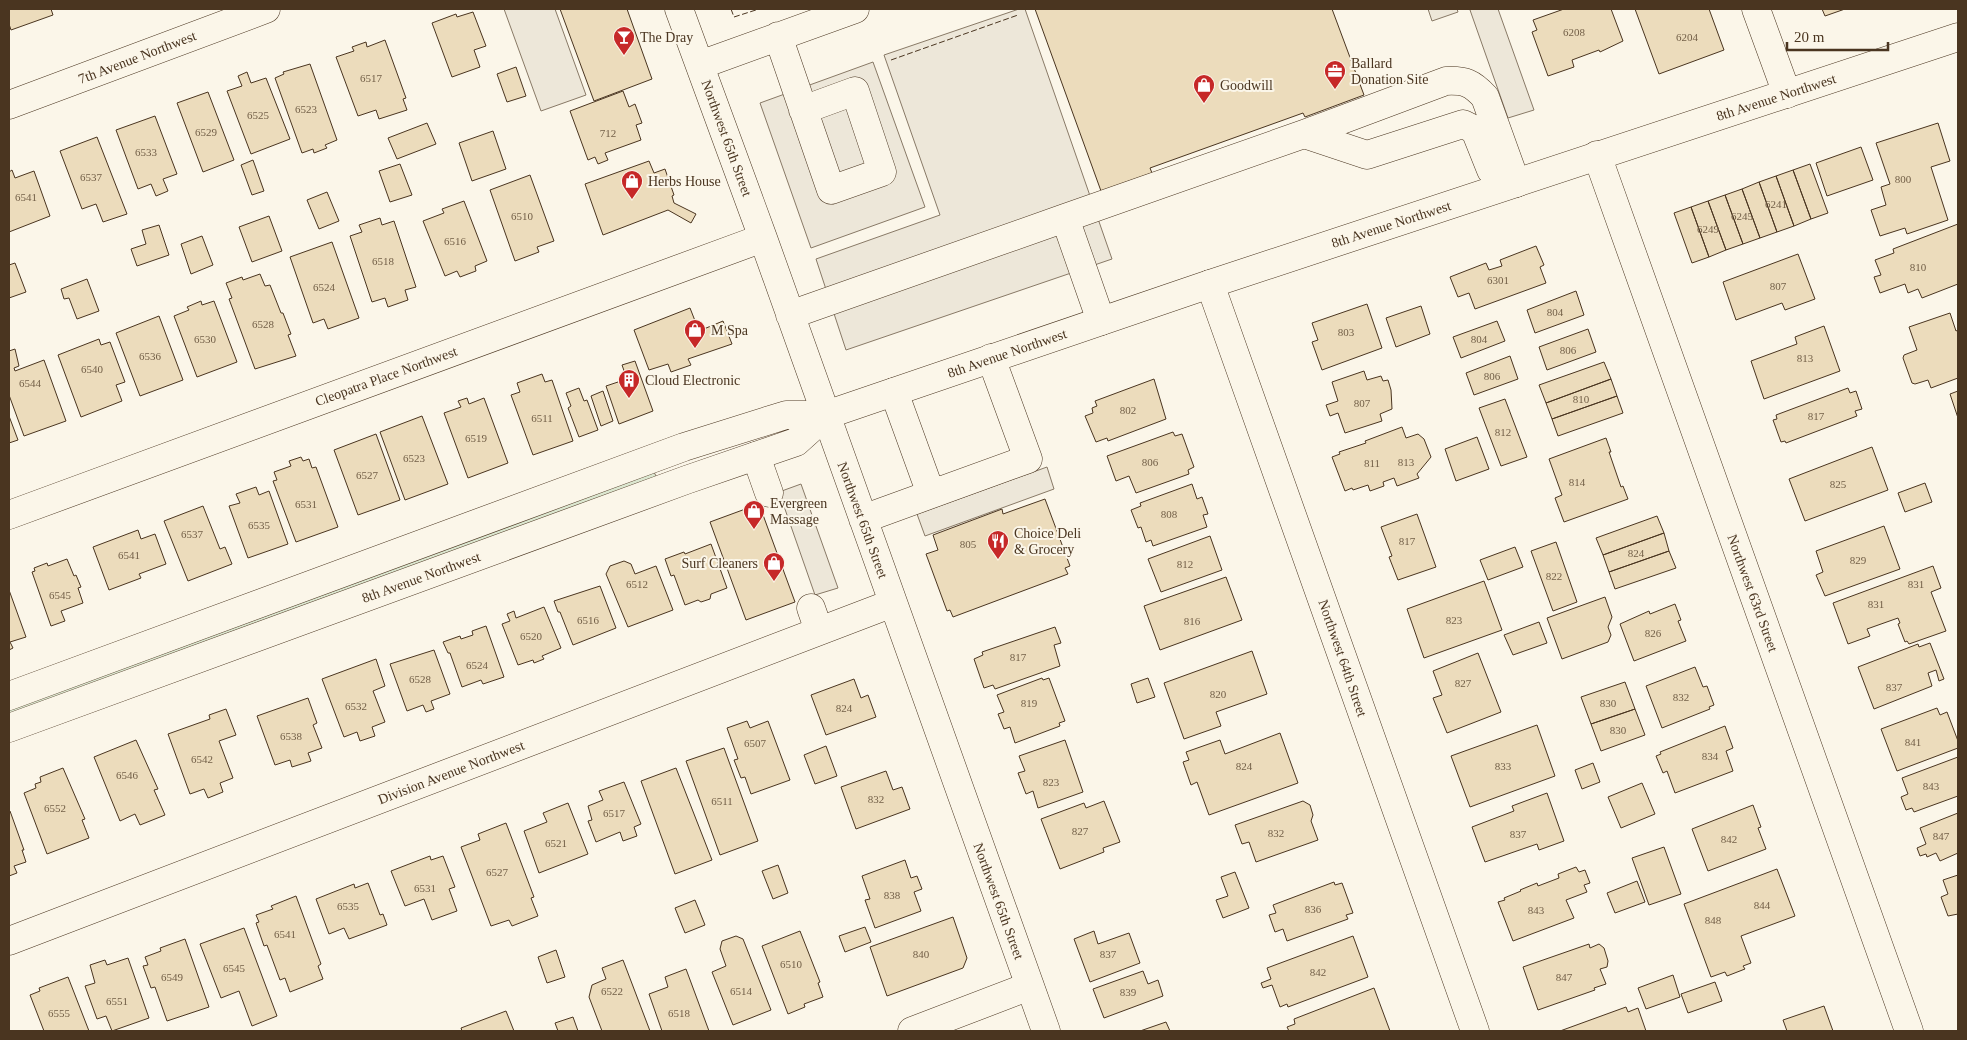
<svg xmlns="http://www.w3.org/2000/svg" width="1967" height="1040" viewBox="0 0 1967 1040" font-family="'Times New Roman',serif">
<rect width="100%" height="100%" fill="#fbf6e9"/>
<!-- green -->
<path fill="#dce7d0" stroke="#887966" d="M653,470L658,480L9,717V707Z"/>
<!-- parking -->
<path fill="#ede7d9" stroke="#887966" d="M504,9H555L586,95L541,111Z
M1019,9H1025L1112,259L846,350L816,259L940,215L884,55Z
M1428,9H1457L1458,12L1432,21Z
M1472,9H1498L1534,110L1508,118L1470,10Z
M873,62L925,207L811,248L760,103Z
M1047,467L1054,489L925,536L917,514Z
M801,484L838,588L815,595L779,492Z"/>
<!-- building -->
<path fill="#ecdcbc" stroke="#4a3520" d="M9,9H51L53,15L11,30L9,24Z
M560,9H627L652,79L594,101Z
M1035,9H1332L1364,95L1305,117L1303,113L1150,168L1152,173L1101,191Z
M1564,9H1611L1623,41L1600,52L1599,50L1572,60L1574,67L1548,76L1532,32L1537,30L1533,20Z
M1635,9H1709L1724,50L1659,74Z
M1822,9H1845L1825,16Z
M473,12L486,46L474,50L480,67L452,77L432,23L456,14L457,17Z
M385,40L406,98L403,99L407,110L379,119L376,110L358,116L336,57L354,51L352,47L366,42L367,47Z
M310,64L337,140L325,145L327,148L314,153L313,149L302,153L275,78L284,74L283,72Z
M516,67L526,96L507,102L497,74Z
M247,72L251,83L266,78L290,139L251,154L227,91L242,86L238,76Z
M623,91L629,107L635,104L642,123L636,125L641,140L605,153L608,160L598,164L595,157L588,160L570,111Z
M208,92L234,160L203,172L177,103Z
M155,116L177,174L163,179L168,191L156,196L151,184L138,189L116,130Z
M427,123L436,144L397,159L388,138Z
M1938,123L1950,161L1931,167L1948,220L1907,234L1905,228L1880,236L1871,210L1886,205L1881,187L1890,184L1876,143Z
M493,131L506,169L472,181L459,143Z
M97,137L127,214L103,222L96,204L82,209L60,151Z
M1861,147L1873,180L1827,196L1816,163Z
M253,160L264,191L252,195L241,165Z
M649,161L654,173L665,169L674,195L672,196L674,203L696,214L691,223L668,210L603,235L585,184Z
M400,164L412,195L390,202L379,171Z
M1810,164L1828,213L1811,219L1793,170Z
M12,170L15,178L34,171L50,216L9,232V172Z
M1793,170L1811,219L1794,226L1776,176Z
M530,175L554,241L537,247L539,252L515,261L490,190Z
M1776,176L1794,226L1777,232L1759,182Z
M1759,182L1777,232L1760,238L1742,189Z
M1742,189L1760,238L1743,244L1725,195Z
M327,192L339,221L319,229L307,200Z
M1725,195L1743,244L1726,250L1708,201Z
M464,201L487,261L475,266L476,271L460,277L457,271L445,276L423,221L444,213L442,209Z
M1708,201L1726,250L1709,257L1691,207Z
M1691,207L1709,257L1692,263L1674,213Z
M269,216L282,251L252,262L239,227Z
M380,218L382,225L394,221L416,287L405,290L408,300L388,307L385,298L372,302L350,236L362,232L359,225Z
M1958,224V284L1922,298L1918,289L1908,293L1905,284L1880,293L1874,277L1881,275L1875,260L1894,253L1893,249Z
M159,225L169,255L137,266L131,249L146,244L142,230Z
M202,236L213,265L191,274L181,244Z
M332,242L359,318L328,329L324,319L313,323L290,257Z
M1536,246L1544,265L1540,267L1546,283L1475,309L1469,293L1458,297L1450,277L1486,263L1489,270L1502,266L1500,260Z
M1798,254L1815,299L1785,310L1782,303L1736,320L1723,282Z
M15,263L26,292L9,298V265Z
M260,274L265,286L270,285L281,313H283L291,334L288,335L296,356L255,369L229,299L232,298L226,283L242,277L243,280Z
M87,279L99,311L77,319L69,298L64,299L61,289Z
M1576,291L1584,315L1535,333L1527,310Z
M201,301L202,305L214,301L237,362L197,377L174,316L189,310L187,307Z
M1367,304L1382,348L1322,370L1312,342L1318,340L1312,323Z
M1421,306L1430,334L1396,347L1386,318Z
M690,308L699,331L723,321L732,344L688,359L691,365L671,372L668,364L649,370L634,330Z
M1950,313L1956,331L1958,330V378L1931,388L1928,380L1915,384L1912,383L1903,358L1904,355L1917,350L1909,327Z
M159,316L183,380L140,396L116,333Z
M1497,321L1505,341L1461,358L1453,337Z
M1824,326L1840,371L1764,399L1751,361L1797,344L1795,337Z
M1588,329L1596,352L1547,370L1539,347Z
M99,339L101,345L110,342L125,382L116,385L122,401L81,417L58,355Z
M15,349L19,366L14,368L15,371L44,360L66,421L24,436L9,395V351Z
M1510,356L1518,379L1474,395L1466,373Z
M635,361L653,411L619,424L606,386L627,379L622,365Z
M1604,362L1611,379L1546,403L1539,385Z
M1364,371L1367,380L1381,376L1383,381L1388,380L1391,390L1392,409L1380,414L1382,421L1345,433L1338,413L1330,416L1326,405L1338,401L1332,382Z
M542,374L545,382L552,380L573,441L533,455L511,395L520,392L517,383Z
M1154,379L1166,419L1108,441L1107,438L1096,442L1085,416L1093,413L1092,408L1097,406L1095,401Z
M1611,379L1617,396L1552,419L1546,403Z
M579,388L584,401L587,400L598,430L579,437L568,408L571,406L566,393Z
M1848,388L1850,393L1856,391L1862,409L1855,411L1857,416L1786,443L1785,441L1781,442L1773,420L1777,419L1776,415Z
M603,391L613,421L601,426L591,396Z
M1958,391V418L1950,394Z
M1617,396L1623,413L1558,436L1552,419Z
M467,398L469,404L484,398L508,463L468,478L444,413L461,407L458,401Z
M1505,399L1527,457L1501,466L1479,408Z
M9,416L18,440L9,443Z
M422,416L448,484L405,500L380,432Z
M1402,427L1406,438L1418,434L1424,439L1431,457L1417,474L1419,478L1397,486L1394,478L1383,482L1384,486L1370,491L1368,485L1353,490L1352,488L1345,491L1332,457L1340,454L1339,452L1366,443L1365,441Z
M1173,432L1175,436L1182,434L1194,467L1188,470L1189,474L1136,493L1129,476L1116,481L1107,456Z
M376,434L400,500L358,515L334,450Z
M1477,437L1489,469L1456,481L1445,449Z
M1606,438L1611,452H1609L1621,487L1623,486L1628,499L1564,522L1555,498L1562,495L1549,459Z
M1872,447L1888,490L1805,521L1789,479Z
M301,457L303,461L309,459L312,468L316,467L338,527L296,542L273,481L277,480L274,472L291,466L289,461Z
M1925,483L1932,502L1905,512L1898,493Z
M1192,484L1197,499L1202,497L1208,514L1203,515L1207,527L1153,546L1151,540L1146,542L1141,527L1138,528L1131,510L1141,506L1140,503Z
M256,487L259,495L269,491L288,544L248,558L229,506L240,503L236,494Z
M1045,499L1070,566L1065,568L1068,574L953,617L950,610L947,611L926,554L938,550L933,535L1002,509L1003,514Z
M759,504L795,602L746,620L710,522Z
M203,506L220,549L225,547L232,564L188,581L164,521Z
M1417,514L1436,567L1398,580L1389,557L1392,556L1381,527Z
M1657,516L1664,533L1603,555L1596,538Z
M1884,526L1900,569L1825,596L1816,575L1823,572L1816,551Z
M138,530L141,539L155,534L166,564L139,574L141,578L109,590L93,547Z
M1664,533L1669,551L1609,572L1603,555Z
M1210,536L1222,570L1161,592L1148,559Z
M1556,542L1577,602L1553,611L1531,551Z
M711,544L727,588L711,594L710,599L701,602L698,600L685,605L674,575L671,576L665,559L684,552L685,554Z
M1515,547L1523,567L1488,580L1480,560Z
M1669,551L1676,568L1615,589L1609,572Z
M67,559L74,576L76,575L81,587L78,588L83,603L61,611L65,621L51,626L32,572L35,571L34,568L47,563L48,566Z
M624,561L631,564L635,574L656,566L673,610L628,627L606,574L610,566Z
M1933,566L1941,588L1931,592L1946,631L1909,644L1907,641L1905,642L1898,624L1900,623L1898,618L1867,629L1870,636L1848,644L1833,603Z
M1226,577L1242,620L1160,650L1144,606Z
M1484,581L1502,630L1424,658L1407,609Z
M600,586L616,628L573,645L560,612H558L554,601Z
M9,590L26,637L10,642L13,648L9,650Z
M1605,597L1612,617L1608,627L1611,635L1608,642L1562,659L1547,618Z
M1675,604L1681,620L1678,621L1686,641L1634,661L1620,624L1649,611L1650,614Z
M544,607L561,648L542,656L544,659L534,663L533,660L518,665L502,624L510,621L507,614L514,611L516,618Z
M1539,622L1547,643L1513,655L1504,635Z
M486,626L504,677L483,684L481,680L462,687L450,653H448L443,642L460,636L461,639L473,635L472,631Z
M1055,627L1061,643L1054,645L1060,666L995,689L993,685L984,688L974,659L983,655L982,652Z
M1930,643L1944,679L1939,681L1936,670L1928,673L1932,686L1874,709L1858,667L1918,644L1919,647Z
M434,650L450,694L431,701L434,709L426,712L423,705L407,711L390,664Z
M1252,651L1267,694L1216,712L1221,726L1184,739L1164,683Z
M1478,653L1501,712L1447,733L1433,698L1442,695L1433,671Z
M376,659L385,686L373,691L385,722L372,727L375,736L360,741L357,732L344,737L322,679Z
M1695,667L1703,687L1707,686L1714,705L1709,707L1710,709L1662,728L1646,686Z
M1042,678L1043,680L1049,678L1065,721L1059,723L1060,726L1015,743L1010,727L1004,729L998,714L1004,712L997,695Z
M1148,678L1155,697L1137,703L1131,684Z
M854,679L861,698L868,695L876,717L826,735L811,695Z
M1625,682L1635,709L1591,724L1581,697Z
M308,698L317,723L313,725L322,748L308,753L311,761L292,767L290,760L275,765L257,716Z
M1937,708L1940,715L1947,712L1958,741V748L1897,771L1881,729Z
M226,709L236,735L219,741L233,778L220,783L223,792L208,798L204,789L190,794L168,734L210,719L209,715Z
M1635,709L1645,735L1601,751L1591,724Z
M747,721L750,728L768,721L790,780L751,794L745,777L741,778L734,760L738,759L727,728Z
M1537,725L1555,776L1470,807L1451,756Z
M1725,726L1733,748L1726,751L1733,771L1675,793L1667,771L1663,773L1656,756L1661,754L1660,752Z
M1280,733L1298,783L1209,815L1197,782L1191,785L1183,762L1189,760L1186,752L1220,740L1225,754Z
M136,740L158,789L154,790L165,815L140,825L135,814L120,821L94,757Z
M1065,740L1083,792L1038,808L1033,791L1026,794L1018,773L1025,771L1019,756Z
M826,746L837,776L815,784L804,755Z
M724,748L758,841L720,855L686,761Z
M1958,757V796L1914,812L1912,808L1906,810L1901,797L1908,794L1902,778Z
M1593,763L1600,782L1582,789L1575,770Z
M63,768L85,819L82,820L89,838L47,854L24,793L36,788L35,784L41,782L40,777Z
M676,768L712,860L675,874L641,781Z
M886,771L893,790L902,787L910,809L856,829L841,787Z
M624,782L641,824L634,827L637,836L623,841L620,832L596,842L588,821L592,820L588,806L603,800L599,791Z
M1642,783L1655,814L1621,828L1608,797Z
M1547,793L1564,841L1539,850L1537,844L1485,862L1472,827L1514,811L1512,806Z
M1104,801L1120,842L1103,848L1104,852L1060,869L1041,819L1084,803L1086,808Z
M1303,801L1310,805L1313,815L1311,821L1318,840L1256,862L1249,842L1242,844L1235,825Z
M568,803L588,854L539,873L524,831L547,822L543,813Z
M1753,805L1761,827L1758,828L1766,849L1708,871L1692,829Z
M10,811L24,850H22L26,862L14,866L17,873L9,876V812Z
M1958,813V853L1940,861L1936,853L1927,857L1926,854L1920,856L1917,848L1926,844L1920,828Z
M506,823L534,897L531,898L538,916L512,926L509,920L491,926L461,847L480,840L478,834Z
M1664,847L1681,894L1649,905L1632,858Z
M430,856L431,860L443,856L455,887L449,889L457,911L432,920L424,899L405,906L391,871Z
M905,860L911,878L917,876L922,889L914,892L921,911L875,928L865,900L870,899L862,876Z
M778,865L788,893L773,899L762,871Z
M1576,867L1579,872L1585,870L1590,883L1584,885L1587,892L1566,900L1574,918L1513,941L1498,902L1505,900L1504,898L1521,891L1520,890L1537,883L1538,886L1559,878L1558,874Z
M1777,869L1795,916L1741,936L1751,963L1743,966L1745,969L1727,976L1725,972L1711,977L1684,904Z
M1235,872L1249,908L1223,918L1216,900L1228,896L1221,877Z
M1958,875V914L1948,916L1941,897L1948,894L1943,880Z
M1637,881L1645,902L1615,913L1607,893Z
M1334,882L1335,885L1342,883L1353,913L1346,915L1348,919L1287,941L1283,929L1275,932L1269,915L1276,913L1273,905Z
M368,883L380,915L383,914L387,925L349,939L344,928L329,934L316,899L354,884L355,888Z
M296,896L321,964L318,966L323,979L290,992L285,978L280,980L267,945L264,946L256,923L259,922L256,915L273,909L271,906Z
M695,900L705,925L685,933L675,908Z
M953,917L967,958L963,968L887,996L870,947Z
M865,927L871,942L845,952L839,936Z
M244,928L277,1016L252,1026L239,991L221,998L200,944Z
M800,931L820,982L818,983L823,997L804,1004L805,1007L788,1014L762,946Z
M1094,931L1098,944L1129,933L1140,963L1090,982L1074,939Z
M736,936L743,939L771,1010L733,1025L712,972L726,966L720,949L722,941Z
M1353,936L1368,977L1288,1007L1287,1004L1280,1007L1272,985L1263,988L1261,983L1271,979L1267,968Z
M185,939L209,1007L167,1021L155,987L151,988L143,966L148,965L145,957L161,951L160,948Z
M1589,944L1590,948L1599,944L1604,948L1608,961L1607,967L1600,969L1606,984L1594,988L1595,990L1538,1010L1523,967Z
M556,950L565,977L547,983L538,957Z
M128,958L149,1018L112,1031L106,1016L97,1019L85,986L95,983L90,965L105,960L107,965Z
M623,960L650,1031H602L589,997L592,985L606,979L602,968Z
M686,969L709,1031H662L649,994L668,987L665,977Z
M1143,971L1148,984L1158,980L1163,996L1104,1018L1093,989Z
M1673,975L1680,997L1646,1009L1638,988Z
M68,977L89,1031H44L30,995L40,991L39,988Z
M1715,982L1722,1001L1688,1013L1681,994Z
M1374,988L1390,1031H1289L1287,1027L1295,1024L1294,1019Z
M1824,1006L1833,1031H1787L1783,1020Z
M1626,1007L1628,1012L1638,1008L1646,1031H1560Z
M506,1011L514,1031H462L461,1028Z
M573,1017L578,1031H558L555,1023Z
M1166,1022L1170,1031H1140Z"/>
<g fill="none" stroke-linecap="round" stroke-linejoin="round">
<!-- minor casing -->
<g stroke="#4a3520" stroke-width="29">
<path id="minor" d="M679,9L763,238L1046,1031
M1756,9L1787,94
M778,36L831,190L882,172L855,91L803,110
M700,65L855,9
M9,105L266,9
M1304,134L1367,155L1463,124L1475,130L1491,170
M1597,155L1909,1031
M1065,218L1304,134L1446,81C1465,80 1472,83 1485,97L1516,183
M1210,284L1475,1031
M790,315L1065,218L1101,321
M894,392L931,494
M756,456L769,493
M9,515L763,238
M863,519L1028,459L991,358
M811,608L819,631
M9,941L893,603
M912,1031L1030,986"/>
</g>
<!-- major casing -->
<g stroke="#4a3520" stroke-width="29">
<path id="major" d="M9,696L684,447L786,415H826L1210,284L1958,37
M9,728L686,480L796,442L826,415"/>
</g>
<!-- minor -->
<use href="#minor" stroke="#fbf6e9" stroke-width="28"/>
<!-- major -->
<use href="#major" stroke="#fbf6e9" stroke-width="28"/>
<!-- fence -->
<path stroke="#4a3520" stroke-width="1" stroke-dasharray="6 2.5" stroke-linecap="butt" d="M731,9L734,17L759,9
M891,60L1018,15"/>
</g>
<!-- icons -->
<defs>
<g id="bar-pin" transform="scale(1.125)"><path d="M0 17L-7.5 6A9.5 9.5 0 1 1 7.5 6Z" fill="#c62828" stroke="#fbf6e9"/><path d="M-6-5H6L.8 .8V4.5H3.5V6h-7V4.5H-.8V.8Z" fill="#fff"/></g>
<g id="office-pin" transform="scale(1.125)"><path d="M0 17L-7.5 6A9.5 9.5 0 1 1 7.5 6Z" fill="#c62828" stroke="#fbf6e9"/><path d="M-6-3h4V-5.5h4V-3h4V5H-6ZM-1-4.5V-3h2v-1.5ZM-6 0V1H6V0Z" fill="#fff"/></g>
<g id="shop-pin" transform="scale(1.125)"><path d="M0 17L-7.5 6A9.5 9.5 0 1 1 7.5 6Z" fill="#c62828" stroke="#fbf6e9"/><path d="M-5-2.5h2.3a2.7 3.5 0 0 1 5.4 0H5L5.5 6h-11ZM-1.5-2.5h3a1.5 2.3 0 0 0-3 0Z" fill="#fff"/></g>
<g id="building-pin" transform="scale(1.125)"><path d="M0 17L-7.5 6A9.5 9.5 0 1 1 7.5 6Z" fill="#c62828" stroke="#fbf6e9"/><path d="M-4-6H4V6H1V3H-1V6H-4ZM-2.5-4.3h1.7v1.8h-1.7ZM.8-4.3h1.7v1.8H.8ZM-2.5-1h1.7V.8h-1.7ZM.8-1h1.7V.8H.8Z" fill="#fff"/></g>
<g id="restaurant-pin" transform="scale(1.125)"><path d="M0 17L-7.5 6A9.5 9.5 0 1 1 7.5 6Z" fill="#c62828" stroke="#fbf6e9"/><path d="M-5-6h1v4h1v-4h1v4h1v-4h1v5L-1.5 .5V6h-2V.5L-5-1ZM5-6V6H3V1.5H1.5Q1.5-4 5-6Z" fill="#fff"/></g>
</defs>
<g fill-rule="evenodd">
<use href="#bar-pin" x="624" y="37"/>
<use href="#office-pin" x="1335" y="71"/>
<use href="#shop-pin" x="1204" y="85"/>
<use href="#shop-pin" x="632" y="181"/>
<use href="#shop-pin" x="695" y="330"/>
<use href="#building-pin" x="629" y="380"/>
<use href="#shop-pin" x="754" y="511"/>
<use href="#restaurant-pin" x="998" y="541"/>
<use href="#shop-pin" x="774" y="563"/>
</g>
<g text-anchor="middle" stroke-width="4" stroke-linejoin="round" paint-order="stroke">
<!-- number labels -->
<g font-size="11" fill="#725f47">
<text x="1574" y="36">6208</text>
<text x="1687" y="41">6204</text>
<text x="371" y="82">6517</text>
<text x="306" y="113">6523</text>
<text x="258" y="119">6525</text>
<text x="206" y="136">6529</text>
<text x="608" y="137">712</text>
<text x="146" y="156">6533</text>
<text x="91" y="181">6537</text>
<text x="1903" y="183">800</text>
<text x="26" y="201">6541</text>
<text x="1776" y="208">6241</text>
<text x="522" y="220">6510</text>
<text x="1742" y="220">6245</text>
<text x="1708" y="233">6249</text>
<text x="455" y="245">6516</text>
<text x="383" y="265">6518</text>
<text x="1918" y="271">810</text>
<text x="1498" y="284">6301</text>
<text x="1778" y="290">807</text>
<text x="324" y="291">6524</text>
<text x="1555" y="316">804</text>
<text x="263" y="328">6528</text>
<text x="1346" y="336">803</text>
<text x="205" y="343">6530</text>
<text x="1479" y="343">804</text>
<text x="1568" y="354">806</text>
<text x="150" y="360">6536</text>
<text x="1805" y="362">813</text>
<text x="92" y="373">6540</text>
<text x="1492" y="380">806</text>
<text x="30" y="387">6544</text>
<text x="1581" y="403">810</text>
<text x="1362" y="407">807</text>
<text x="1128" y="414">802</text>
<text x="1816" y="420">817</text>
<text x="542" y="422">6511</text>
<text x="1503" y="436">812</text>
<text x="476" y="442">6519</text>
<text x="414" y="462">6523</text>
<text x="1150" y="466">806</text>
<text x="1406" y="466">813</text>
<text x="1372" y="467">811</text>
<text x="367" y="479">6527</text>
<text x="1577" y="486">814</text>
<text x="1838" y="488">825</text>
<text x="306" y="508">6531</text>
<text x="1169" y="518">808</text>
<text x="259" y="529">6535</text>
<text x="192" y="538">6537</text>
<text x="1407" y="545">817</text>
<text x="968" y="548">805</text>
<text x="1636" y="557">824</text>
<text x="129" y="559">6541</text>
<text x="1858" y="564">829</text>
<text x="1185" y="568">812</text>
<text x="1554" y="580">822</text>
<text x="637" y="588">6512</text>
<text x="1916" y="588">831</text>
<text x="60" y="599">6545</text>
<text x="1876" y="608">831</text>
<text x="588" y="624">6516</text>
<text x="1454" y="624">823</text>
<text x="1192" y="625">816</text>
<text x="1653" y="637">826</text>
<text x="531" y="640">6520</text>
<text x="1018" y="661">817</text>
<text x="477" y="669">6524</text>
<text x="420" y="683">6528</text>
<text x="1463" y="687">827</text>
<text x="1894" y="691">837</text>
<text x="1218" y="698">820</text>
<text x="1681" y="701">832</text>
<text x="1029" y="707">819</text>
<text x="1608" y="707">830</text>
<text x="356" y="710">6532</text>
<text x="844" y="712">824</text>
<text x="1618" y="734">830</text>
<text x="291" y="740">6538</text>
<text x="1913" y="746">841</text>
<text x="755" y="747">6507</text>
<text x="1710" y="760">834</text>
<text x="202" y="763">6542</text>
<text x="1244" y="770">824</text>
<text x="1503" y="770">833</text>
<text x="127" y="779">6546</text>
<text x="1051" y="786">823</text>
<text x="1931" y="790">843</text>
<text x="876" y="803">832</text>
<text x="722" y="805">6511</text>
<text x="55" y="812">6552</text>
<text x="614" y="817">6517</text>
<text x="1080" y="835">827</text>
<text x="1276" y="837">832</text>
<text x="1518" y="838">837</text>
<text x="1941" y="840">847</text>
<text x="1729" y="843">842</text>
<text x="556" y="847">6521</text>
<text x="497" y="876">6527</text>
<text x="425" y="892">6531</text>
<text x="892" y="899">838</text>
<text x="1762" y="909">844</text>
<text x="348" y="910">6535</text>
<text x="1313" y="913">836</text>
<text x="1536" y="914">843</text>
<text x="1713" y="924">848</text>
<text x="285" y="938">6541</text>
<text x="921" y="958">840</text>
<text x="1108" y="958">837</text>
<text x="791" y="968">6510</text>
<text x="234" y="972">6545</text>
<text x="1318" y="976">842</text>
<text x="172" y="981">6549</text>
<text x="1564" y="981">847</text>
<text x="612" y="995">6522</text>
<text x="741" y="995">6514</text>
<text x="1128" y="996">839</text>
<text x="117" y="1005">6551</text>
<text x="59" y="1017">6555</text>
<text x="679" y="1017">6518</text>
</g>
<!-- poi labels -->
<g font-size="14" fill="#4a3520" stroke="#fbf6e9" text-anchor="start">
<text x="640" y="42">The Dray</text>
<text x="1351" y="68">Ballard<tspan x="1351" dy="16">Donation Site</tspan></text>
<text x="1220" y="90">Goodwill</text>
<text x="648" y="186">Herbs House</text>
<text x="711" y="335">M Spa</text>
<text x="645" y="385">Cloud Electronic</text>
<text x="770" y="508">Evergreen<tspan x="770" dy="16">Massage</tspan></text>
<text x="1014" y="538">Choice Deli<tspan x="1014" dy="16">&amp; Grocery</tspan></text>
<text x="758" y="568" text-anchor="end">Surf Cleaners</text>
</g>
<!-- street labels -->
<g font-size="14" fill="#4a3520" stroke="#fbf6e9">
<text transform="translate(137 57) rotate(-21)" y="5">7th Avenue Northwest</text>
<text transform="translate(1776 97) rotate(-18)" y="5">8th Avenue Northwest</text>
<text transform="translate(727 138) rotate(70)" y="5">Northwest 65th Street</text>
<text transform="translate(1391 224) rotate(-18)" y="5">8th Avenue Northwest</text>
<text transform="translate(1007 353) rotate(-19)" y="5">8th Avenue Northwest</text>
<text transform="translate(386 376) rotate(-20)" y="5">Cleopatra Place Northwest</text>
<text transform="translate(863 520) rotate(70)" y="5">Northwest 65th Street</text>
<text transform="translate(421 577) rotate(-20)" y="5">8th Avenue Northwest</text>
<text transform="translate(1753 593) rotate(70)" y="5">Northwest 63rd Street</text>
<text transform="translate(1343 658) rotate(71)" y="5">Northwest 64th Street</text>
<text transform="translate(451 772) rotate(-21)" y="5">Division Avenue Northwest</text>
<text transform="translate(999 901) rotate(70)" y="5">Northwest 65th Street</text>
</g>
</g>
<!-- border -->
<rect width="1967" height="1040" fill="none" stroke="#4a3520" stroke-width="20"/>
<!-- scale -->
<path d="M1787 42v8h101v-8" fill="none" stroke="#4a3520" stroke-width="2.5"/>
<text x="1794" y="42" font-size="15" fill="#4a3520" stroke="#fbf6e9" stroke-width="4" paint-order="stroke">20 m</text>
</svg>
